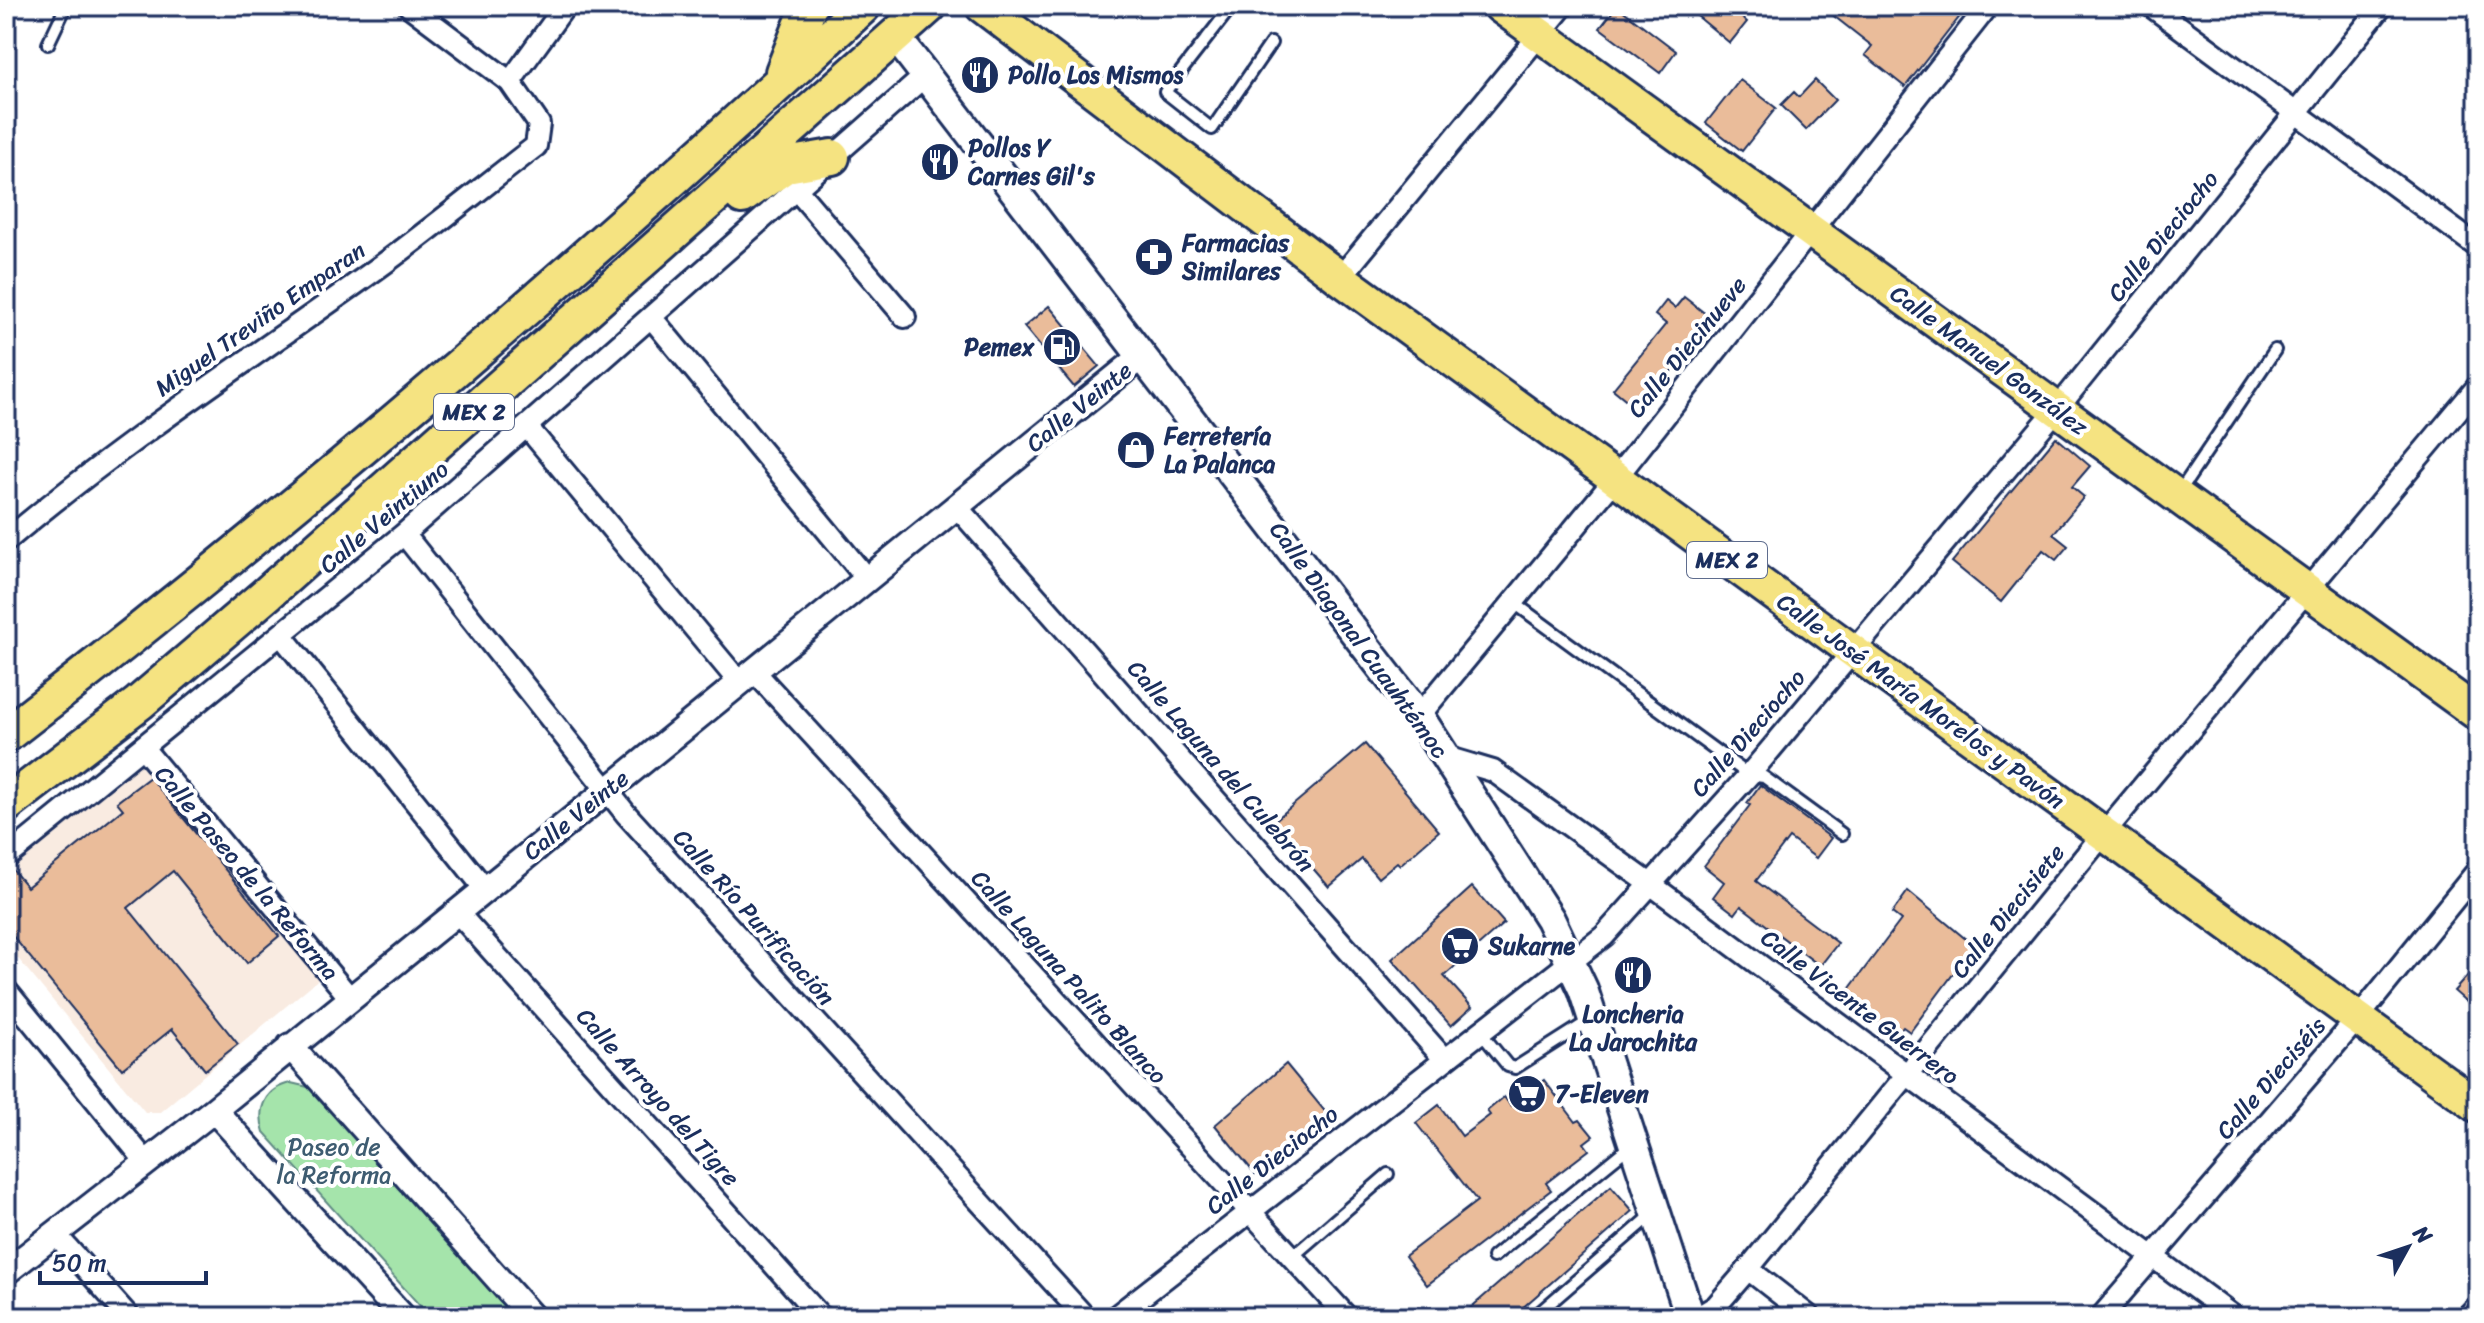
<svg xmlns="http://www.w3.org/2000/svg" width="2484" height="1323" viewBox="0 0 2484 1323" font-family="Sriracha,sans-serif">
<rect width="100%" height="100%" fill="#fff"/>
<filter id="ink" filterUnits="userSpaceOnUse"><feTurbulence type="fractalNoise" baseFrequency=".0125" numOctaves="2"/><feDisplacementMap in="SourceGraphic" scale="16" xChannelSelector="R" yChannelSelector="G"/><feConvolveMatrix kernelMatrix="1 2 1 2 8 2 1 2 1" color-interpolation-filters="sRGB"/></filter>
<g filter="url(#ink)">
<!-- built -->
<path fill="#f9ebe1" d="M142,761L321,977L160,1112H145L6,944V871Z"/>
<!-- green -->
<path fill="#a5e4ab" stroke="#608a84" stroke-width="2" d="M291,1083L312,1088L517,1317H430L264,1132C256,1108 266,1088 291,1083Z"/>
<!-- building -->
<path fill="#eabc9a" stroke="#1b2f5e" stroke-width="2" d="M1617,6L1676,51L1660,73L1600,28Z
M1685,6H1728L1747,22L1730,43Z
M1821,6H1968L1905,87L1865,55L1872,46Z
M1740,80L1776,108L1742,151L1706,123Z
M1815,80L1835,100L1806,130L1781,105L1794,92L1799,97Z
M1684,297L1712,319L1640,411L1613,389L1666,324L1655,315L1666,301L1675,308Z
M1049,306L1099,366L1074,387L1024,327Z
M2056,437L2090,466L2072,487L2084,497L2053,534L2068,546L2056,560L2043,550L2001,602L1952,562Z
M1365,744L1439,831L1400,865L1397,862L1378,878L1362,859L1329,887L1273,822Z
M150,777L279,936L247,963L173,871L128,908L238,1044L205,1070L172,1029L122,1069L6,928V871L12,869L27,887L123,809L117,802Z
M1760,785L1831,838L1816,858L1789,838L1756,881L1838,943L1820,966L1741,906L1735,914L1713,897L1724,882L1704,866L1750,805L1747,803Z
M1472,887L1504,923L1444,976L1472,1007L1451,1026L1392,959Z
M1908,891L1974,946L1910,1032L1903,1027L1896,1035L1844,996L1901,920L1892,913Z
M2478,964V1012L2454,991Z
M1286,1064L1328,1115L1255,1174L1215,1125Z
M1544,1080L1576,1122L1580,1120L1593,1136L1584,1143L1589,1150L1546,1183L1551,1190L1427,1285L1405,1256L1477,1201L1416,1123L1439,1105L1462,1136L1490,1115L1487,1111L1504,1097L1511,1106Z
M1611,1186L1633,1211L1512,1317H1460Z"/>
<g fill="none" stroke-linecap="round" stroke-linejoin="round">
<!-- service casing -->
<g stroke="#1b2f5e" stroke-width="16">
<path id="service" d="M1232,6L1165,92L1212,129L1271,43
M48,44L66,6
M2178,494L2275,350
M1513,602L1749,775L1764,777L1842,834
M1481,1033L1508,1066L1515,1068L1592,1019
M1292,1257L1388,1174
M1493,1257L1630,1146
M1534,1317L1652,1215"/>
</g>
<!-- minor casing -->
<g stroke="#1b2f5e" stroke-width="26">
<path id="minor" d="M2151,6L2478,247
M510,82L565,6
M796,189L905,317
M1340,278L1563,6
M651,317L867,579
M528,428L739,682
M957,507L1445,1060
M404,534L626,814L1085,1317
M6,541C125,440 256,356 382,265C434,227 485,185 536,146L539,124L510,82L409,6
M282,636L485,889
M753,670L1347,1317
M1419,716L1615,479L1988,6
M144,749L350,998
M1446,757L1493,771L1649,883L2234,1317
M6,858L404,534L927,74
M457,912L821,1317
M6,990L147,1163
M57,1236L129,1317
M1748,1269L1810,1317
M1115,1317L1604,936L1749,775L2057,409L2382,6
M1698,1317L1716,1306L1748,1269L2104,833L2478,386
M2101,1317L2358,1018L2478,870
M2467,1317L2478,1305"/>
</g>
<!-- tertiary casing -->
<g stroke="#1b2f5e" stroke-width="30">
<path id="tertiary" d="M290,1046L532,1317
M214,1110L403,1317
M6,1272L214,1110L1143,355"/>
</g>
<!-- secondary casing -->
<g stroke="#1b2f5e" stroke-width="34">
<path id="secondary" d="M896,37L1419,716L1550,919L1583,989L1690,1317"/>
</g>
<!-- primary casing -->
<g stroke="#1b2f5e" stroke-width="38">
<path id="primary" d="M982,6L1340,278L2478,1106
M1500,6L2478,714"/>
</g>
<!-- trunk casing -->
<g stroke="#1b2f5e" stroke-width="40">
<path id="trunk" d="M783,72L809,6
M742,196L786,165L832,157
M6,735C303,506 588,261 863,6
M6,805L139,703L268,593L929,6"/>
</g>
<!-- service -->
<use href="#service" stroke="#fff" stroke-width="10"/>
<!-- minor -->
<use href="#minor" stroke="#fff" stroke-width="20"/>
<!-- tertiary -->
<use href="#tertiary" stroke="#fff" stroke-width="24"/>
<!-- secondary -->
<use href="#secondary" stroke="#fff" stroke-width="28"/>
<!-- primary -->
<use href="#primary" stroke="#f5e381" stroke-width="32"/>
<!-- trunk -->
<use href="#trunk" stroke="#f5e381" stroke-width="34"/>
</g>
</g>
<!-- icons -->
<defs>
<g id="restaurant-disc" transform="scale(2)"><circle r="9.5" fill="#1b2f5e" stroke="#fff"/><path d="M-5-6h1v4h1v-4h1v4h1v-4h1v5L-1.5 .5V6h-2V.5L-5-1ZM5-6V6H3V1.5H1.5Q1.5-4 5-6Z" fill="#fff"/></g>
<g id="pharmacy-disc" transform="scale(2)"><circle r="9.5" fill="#1b2f5e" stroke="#fff"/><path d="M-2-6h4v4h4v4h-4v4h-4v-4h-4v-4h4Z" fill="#fff"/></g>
<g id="fuel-disc" transform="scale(2)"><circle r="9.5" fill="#1b2f5e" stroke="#fff"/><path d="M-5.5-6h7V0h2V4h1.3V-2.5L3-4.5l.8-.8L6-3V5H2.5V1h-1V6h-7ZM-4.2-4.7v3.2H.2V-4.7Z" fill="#fff"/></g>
<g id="shop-disc" transform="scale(2)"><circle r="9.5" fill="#1b2f5e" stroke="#fff"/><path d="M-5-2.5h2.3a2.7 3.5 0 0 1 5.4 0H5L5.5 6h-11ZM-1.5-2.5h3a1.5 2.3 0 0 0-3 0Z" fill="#fff"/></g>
<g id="supermarket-disc" transform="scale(2)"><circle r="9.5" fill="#1b2f5e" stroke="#fff"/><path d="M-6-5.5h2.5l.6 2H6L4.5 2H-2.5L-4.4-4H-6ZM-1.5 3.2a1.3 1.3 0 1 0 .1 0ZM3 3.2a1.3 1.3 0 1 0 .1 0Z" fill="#fff"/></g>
</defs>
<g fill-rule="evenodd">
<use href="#restaurant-disc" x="980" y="75"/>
<use href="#restaurant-disc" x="940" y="162"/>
<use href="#pharmacy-disc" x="1154" y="257"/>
<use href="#fuel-disc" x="1062" y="347"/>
<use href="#shop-disc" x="1136" y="450"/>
<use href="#supermarket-disc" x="1460" y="946"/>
<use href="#restaurant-disc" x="1633" y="975"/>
<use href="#supermarket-disc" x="1527" y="1094"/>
</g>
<g text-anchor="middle" stroke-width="8" stroke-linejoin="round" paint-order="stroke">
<!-- shield labels -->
<g fill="#fff" stroke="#5f6d8e" stroke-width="2">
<rect x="434" y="394" width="80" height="36" rx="6"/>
<rect x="1687" y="542" width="80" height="36" rx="6"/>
</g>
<g font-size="22" font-weight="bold" fill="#1b2f5e">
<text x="474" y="420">MEX 2</text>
<text x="1727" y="568">MEX 2</text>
</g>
<!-- poi labels -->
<g font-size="24" font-weight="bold" fill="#1b2f5e" stroke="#fff" text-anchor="start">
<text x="1008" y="83">Pollo Los Mismos</text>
<text x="968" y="156">Pollos Y<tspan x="968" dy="28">Carnes Gil's</tspan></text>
<text x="1182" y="251">Farmacias<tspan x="1182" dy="28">Similares</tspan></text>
<text x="1034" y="355" text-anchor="end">Pemex</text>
<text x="1164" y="444">Ferretería<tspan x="1164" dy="28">La Palanca</tspan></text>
<text x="1488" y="954">Sukarne</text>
<text x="1633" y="1022" text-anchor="middle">Loncheria<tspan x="1633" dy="28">La Jarochita</tspan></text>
<text x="1555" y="1102">7-Eleven</text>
</g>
<!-- street labels -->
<g font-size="24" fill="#1b2f5e" stroke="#fff">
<text transform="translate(2163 236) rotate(-51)" y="8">Calle Dieciocho</text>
<text transform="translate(260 319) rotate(-35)" y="8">Miguel Treviño Emparan</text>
<text transform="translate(1687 347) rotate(-51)" y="8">Calle Diecinueve</text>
<text transform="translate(1989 360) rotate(36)" y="8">Calle Manuel González</text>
<text transform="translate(1079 407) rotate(-39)" y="8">Calle Veinte</text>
<text transform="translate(384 517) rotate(-40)" y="8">Calle Veintiuno</text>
<text transform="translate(1359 640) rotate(54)" y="8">Calle Diagonal Cuauhtémoc</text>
<text transform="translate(1921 701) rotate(36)" y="8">Calle José María Morelos y Pavón</text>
<text transform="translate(1748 733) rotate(-49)" y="8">Calle Dieciocho</text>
<text transform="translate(1221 766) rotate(49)" y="8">Calle Laguna del Culebrón</text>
<text transform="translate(576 815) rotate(-39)" y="8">Calle Veinte</text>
<text transform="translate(247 873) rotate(50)" y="8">Calle Paseo de la Reforma</text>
<text transform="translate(2008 911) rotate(-51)" y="8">Calle Diecisiete</text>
<text transform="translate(754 917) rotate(48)" y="8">Calle Río Purificación</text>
<text transform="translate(1069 977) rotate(48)" y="8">Calle Laguna Palito Blanco</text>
<text transform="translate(1860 1007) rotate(37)" y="8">Calle Vicente Guerrero</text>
<text transform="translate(2271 1078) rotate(-49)" y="8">Calle Dieciséis</text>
<text transform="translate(658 1097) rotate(48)" y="8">Calle Arroyo del Tigre</text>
<text transform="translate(1272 1160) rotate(-38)" y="8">Calle Dieciocho</text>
</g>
<!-- park labels -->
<g font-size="24" fill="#3e5c71" stroke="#fff">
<text x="334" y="1155">Paseo de<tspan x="334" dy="28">la Reforma</tspan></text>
</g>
</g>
<!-- margin -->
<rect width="2484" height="1323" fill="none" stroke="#fff" stroke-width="32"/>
<rect x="16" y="16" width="2452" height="1291" fill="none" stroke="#1b2f5e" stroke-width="3" filter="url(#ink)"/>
<!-- north arrow -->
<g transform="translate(2408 1247) rotate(50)" stroke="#ffffff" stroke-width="6" paint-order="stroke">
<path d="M0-6L14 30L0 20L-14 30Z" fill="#1b2f5e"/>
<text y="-12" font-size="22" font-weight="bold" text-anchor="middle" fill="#1b2f5e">N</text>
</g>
<!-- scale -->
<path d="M40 1271v12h166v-12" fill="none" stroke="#1b2f5e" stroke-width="4"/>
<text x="52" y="1271" font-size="24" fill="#1b2f5e" stroke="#ffffff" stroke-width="6" paint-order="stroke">50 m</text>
</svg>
